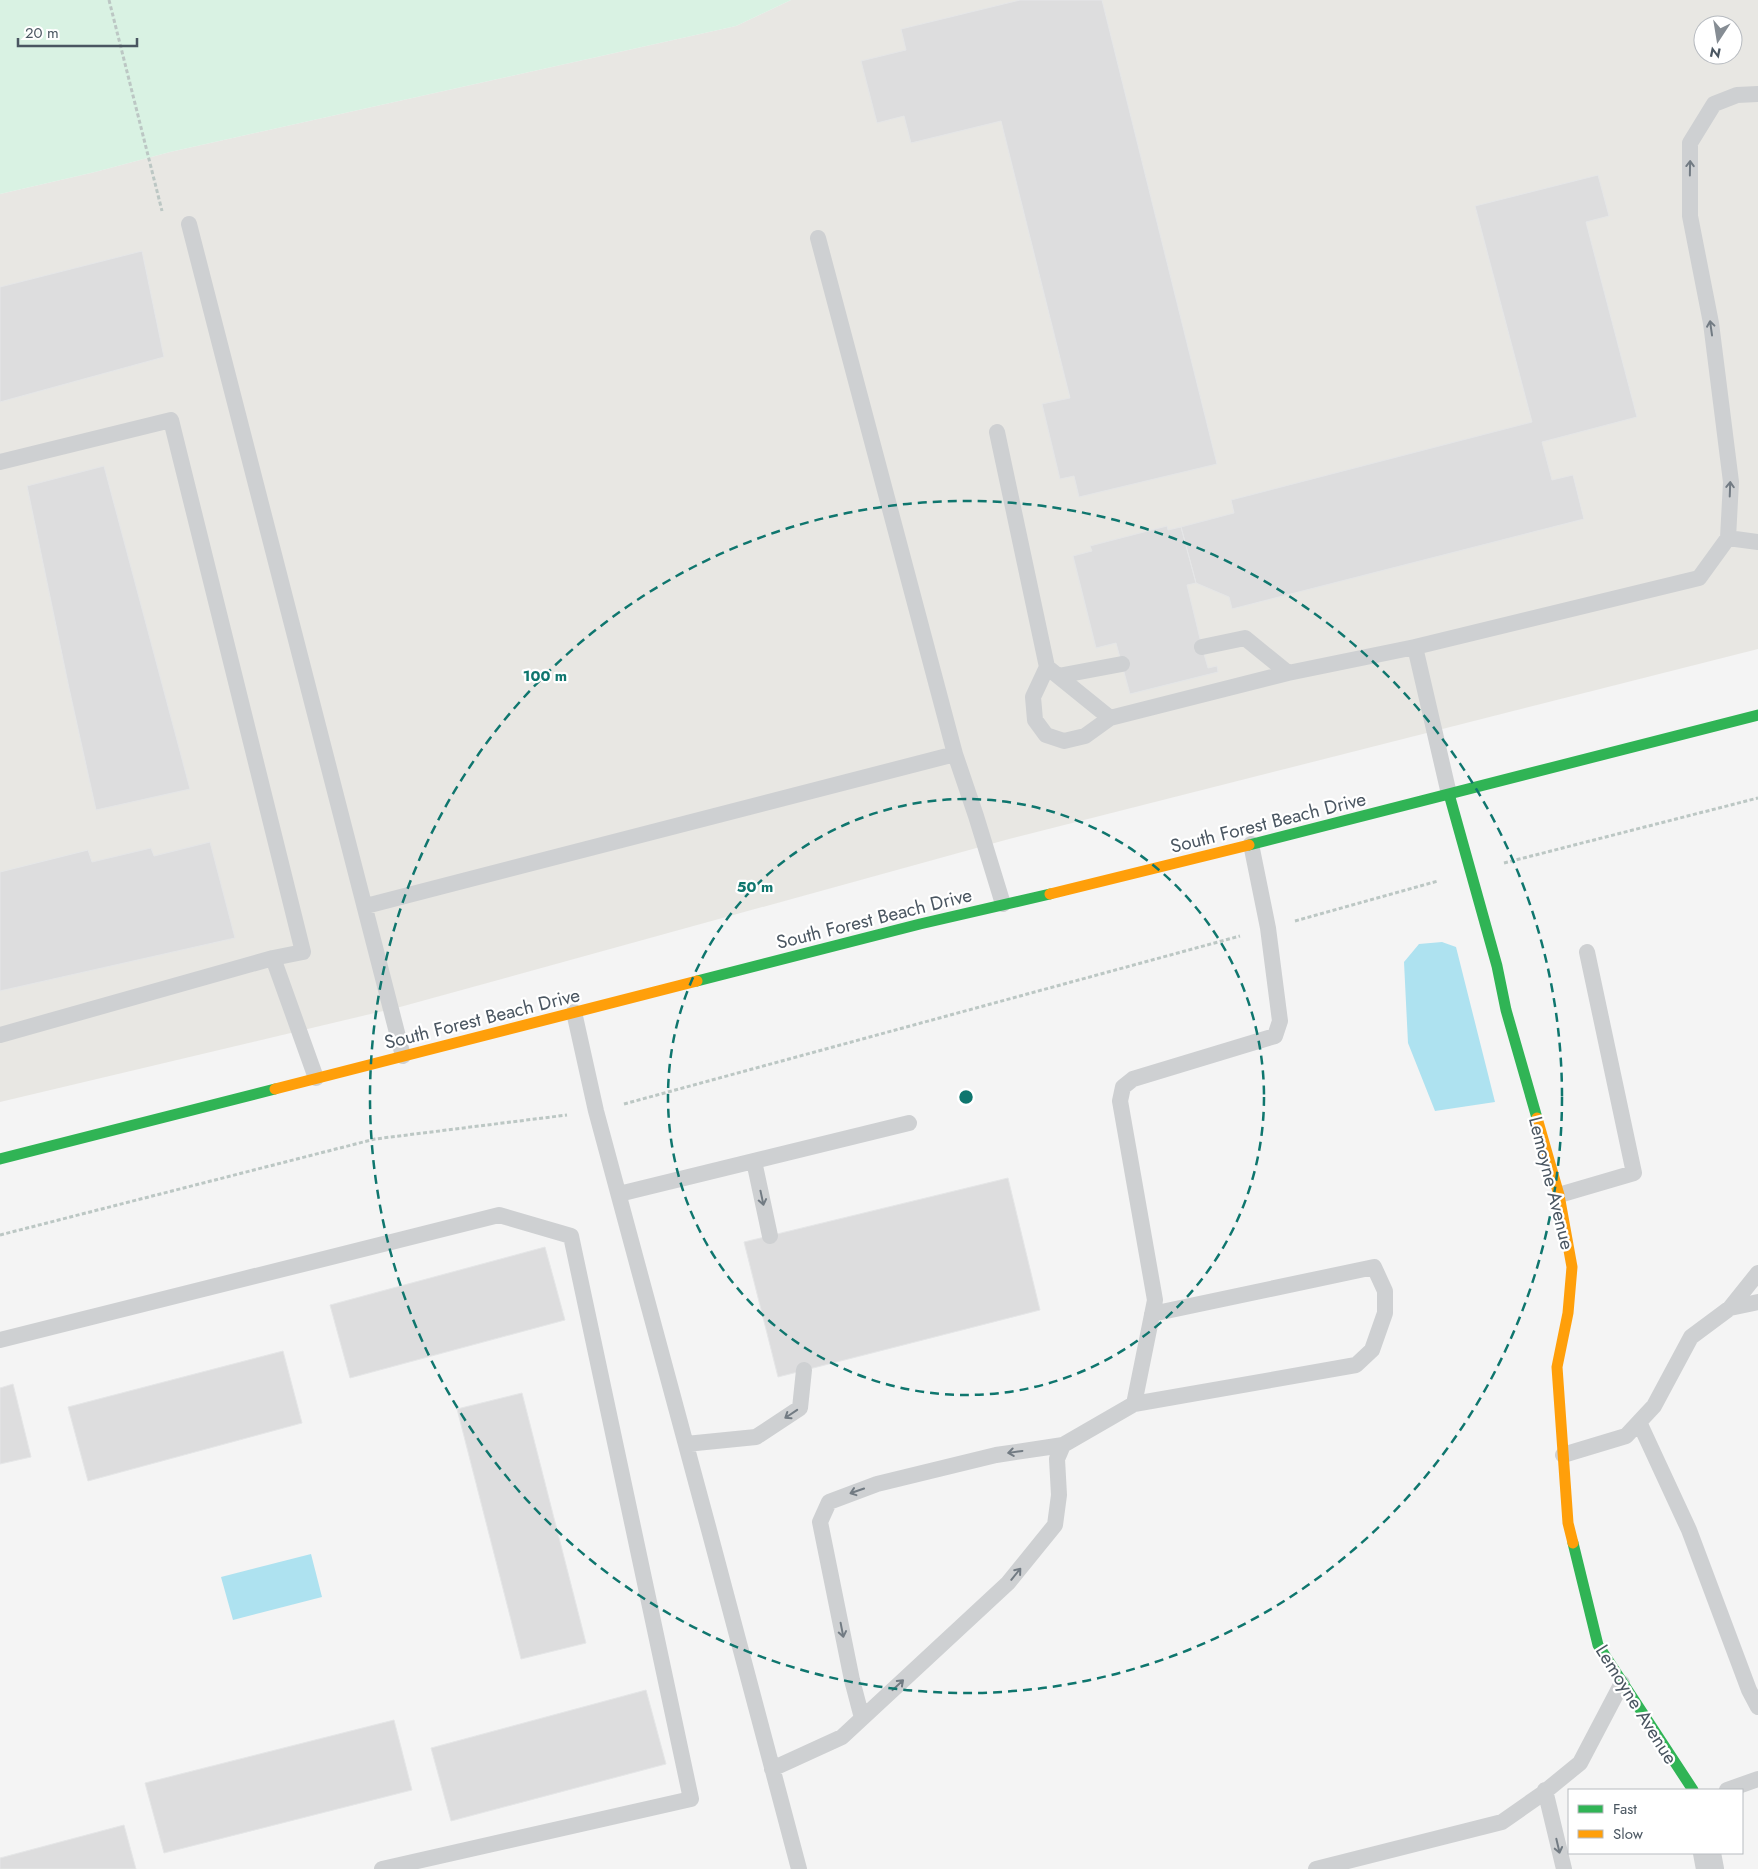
<svg xmlns="http://www.w3.org/2000/svg" width="1758" height="1869" viewBox="0 0 1758 1869" font-family="Jost,sans-serif">
<rect width="100%" height="100%" fill="#f4f4f4"/>
<!-- commercial -->
<path fill="#e8e7e3" fill-rule="evenodd" d="M791,0H1758V649L1009,839L400,1007L0,1102V194L95,172L170,152L736,26ZM1703,25H1733V55H1703Z"/>
<!-- green -->
<path fill="#d9f2e3" d="M0,0H791L736,26L170,152L95,172L0,194Z"/>
<!-- water -->
<path fill="#aee2f0" d="M1442,942L1456,947L1495,1102L1435,1111L1408,1043L1404,962L1419,944Z
M311,1554L322,1597L233,1620L221,1577Z"/>
<!-- building -->
<path fill="#ddddde" stroke="#e5e6e7" d="M1020,0H1102L1217,464L1079,497L1074,476L1060,479L1042,404L1070,398L1001,121L911,143L904,116L877,123L861,61L906,50L901,29Z
M1598,175L1609,216L1586,222L1637,417L1542,442L1552,480L1573,475L1584,519L1232,609L1229,597L1196,583L1181,527L1234,513L1231,500L1532,422L1475,206Z
M142,251L164,357L0,402V287Z
M104,466L190,789L96,810L69,688L27,486Z
M1167,526L1168,530L1181,527L1196,583L1187,585L1202,647L1208,668L1217,666L1218,672L1130,694L1116,643L1096,648L1073,556L1092,551L1090,546Z
M210,842L235,938L0,991V872L88,850L92,862L151,848L154,856Z
M1008,1178L1040,1310L778,1377L744,1242Z
M545,1247L565,1320L350,1378L330,1305Z
M283,1351L302,1423L88,1481L68,1407Z
M13,1384L31,1457L0,1464V1388Z
M522,1393L586,1643L521,1659L457,1409Z
M646,1690L666,1764L451,1821L431,1748Z
M394,1720L412,1790L164,1853L145,1783Z
M124,1825L136,1869H0V1858Z"/>
<g fill="none" stroke-linecap="round" stroke-linejoin="round">
<!-- path -->
<path stroke="#bcc7c4" stroke-width="3" stroke-dasharray="4 2.5" stroke-linecap="butt" d="M109,0L162,211
M1504,863L1758,798
M1295,921L1438,881
M624,1104L1240,936
M0,1235L375,1139L567,1115"/>
<!-- lane -->
<path stroke="#ced0d2" stroke-width="16" d="M189,224L403,1056
M997,432L1047,667L1110,718L1288,673L1415,647
M0,462L171,420L303,952L273,958
M1728,538L1758,542
M1202,647L1245,638L1288,673
M1047,667L1033,697L1035,720L1046,735L1064,741L1085,736L1110,718
M1058,676L1122,664
M955,754L976,816L1003,904
M1449,794L1415,647L1699,578L1728,538L1731,482L1711,323L1690,216V143L1714,104L1737,95L1758,94
M366,906L955,754L818,238
M574,1012L596,1111L709,1530L799,1869
M0,1035L273,958L316,1078
M754,1161L770,1236
M619,1194L909,1123
M1559,1195L1634,1173L1587,952
M1730,1308L1758,1302
M0,1340L499,1215L571,1236L691,1799L382,1869
M1134,1404L1356,1365L1372,1350L1385,1313V1291L1374,1267L1152,1314
M1639,1422L1689,1530L1749,1690L1758,1707
M686,1444L756,1437L800,1408L804,1370
M1563,1455L1626,1436L1654,1406L1691,1337L1730,1308L1758,1273
M862,1718L852,1680L820,1522L829,1502L877,1484L996,1455L1063,1445L1134,1404L1155,1300L1120,1101L1123,1087L1133,1079L1275,1036L1280,1021L1268,928L1251,844
M772,1769L842,1737L1008,1583L1055,1525L1059,1495L1057,1459L1063,1445
M1545,1790L1564,1869
M1727,1790L1758,1779
M1316,1869L1502,1822L1542,1794L1580,1763L1622,1683"/>
<!-- street -->
<path stroke="#ced0d2" stroke-width="28" d="M1707,1853L1710,1869"/>
<!-- fast -->
<path stroke="#30b455" stroke-width="11" d="M1449,794L1497,966L1506,1010L1537,1118
M1249,845L1758,715
M697,981L920,924L1050,894
M0,1159L275,1089
M1573,1543L1598,1645L1693,1790"/>
<!-- slow -->
<path stroke="#ff9f0a" stroke-width="11" d="M1050,894L1249,845
M275,1089L697,981
M1537,1118L1559,1195L1572,1267L1568,1313L1557,1367L1568,1523L1573,1543"/>
</g>
<!-- one-way arrows -->
<defs><path id="oneway-shaft" d="M-6 0H5M1.5-3L5.5 0L1.5 3" fill="none" stroke-width="1.6" stroke-linecap="round" stroke-linejoin="round" transform="scale(1.25)"/></defs>
<g stroke="#727b83">
<use href="#oneway-shaft" transform="translate(1690 168) rotate(-89)"/>
<use href="#oneway-shaft" transform="translate(1711 328) rotate(-98)"/>
<use href="#oneway-shaft" transform="translate(1730 489) rotate(-88)"/>
<use href="#oneway-shaft" transform="translate(762 1198) rotate(78)"/>
<use href="#oneway-shaft" transform="translate(791 1414) rotate(146)"/>
<use href="#oneway-shaft" transform="translate(1015 1452) rotate(172)"/>
<use href="#oneway-shaft" transform="translate(857 1491) rotate(161)"/>
<use href="#oneway-shaft" transform="translate(1016 1574) rotate(-51)"/>
<use href="#oneway-shaft" transform="translate(842 1630) rotate(79)"/>
<use href="#oneway-shaft" transform="translate(898 1685) rotate(-43)"/>
<use href="#oneway-shaft" transform="translate(1558 1846) rotate(77)"/>
</g>
<!-- distance rings -->
<g fill="none" stroke="#0f766e" stroke-width="2.5" stroke-dasharray="9 6">
<circle cx="966" cy="1097" r="298"/>
<circle cx="966" cy="1097" r="596"/>
</g>
<g text-anchor="middle" stroke-width="4.5" stroke-linejoin="round" paint-order="stroke">
<!-- street labels -->
<g font-size="19" fill="#4a5661" stroke="#fff">
<text transform="translate(1268 822) rotate(-14)" y="7">South Forest Beach Drive</text>
<text transform="translate(874 918) rotate(-14)" y="7">South Forest Beach Drive</text>
<text transform="translate(482 1018) rotate(-14)" y="7">South Forest Beach Drive</text>
<text transform="translate(1552 1183) rotate(76)" y="7">Lemoyne Avenue</text>
<text transform="translate(1637 1704) rotate(58)" y="7">Lemoyne Avenue</text>
</g>
</g>
<circle cx="966" cy="1097" r="8" fill="#0f766e" stroke="#fff" stroke-width="2.5"/>
<g font-size="15" text-anchor="middle" font-weight="bold" fill="#0f766e" stroke="#fff" stroke-width="4.5" stroke-linejoin="round" paint-order="stroke">
<text x="545" y="681">100 m</text>
<text x="755" y="892">50 m</text>
</g>
<!-- legend -->
<rect x="1568" y="1789" width="175" height="65" fill="#ffffff" stroke="#b7bbc0"/>
<rect x="1578" y="1805" width="25" height="8" fill="#30b455" stroke="#b7bbc0"/>
<text x="1613" y="1814" font-size="15" fill="#4a5661">Fast</text>
<rect x="1578" y="1830" width="25" height="8" fill="#ff9f0a" stroke="#b7bbc0"/>
<text x="1613" y="1839" font-size="15" fill="#4a5661">Slow</text>
<!-- north arrow -->
<g transform="translate(1718 40) rotate(192)"><circle r="24" fill="#ffffff" stroke="#b7bbc0"/>
<path d="M0-4L9 19L0 12L-9 19Z" fill="#868d94"/>
<text y="-8" font-size="14" font-weight="bold" text-anchor="middle" fill="#4a5661">N</text>
</g>
<!-- scale -->
<path d="M18 38v8h119v-8" fill="none" stroke="#4a5661" stroke-width="2.5"/>
<text x="25" y="38" font-size="15" fill="#4a5661" stroke="#ffffff" stroke-width="4" paint-order="stroke">20 m</text>
</svg>
